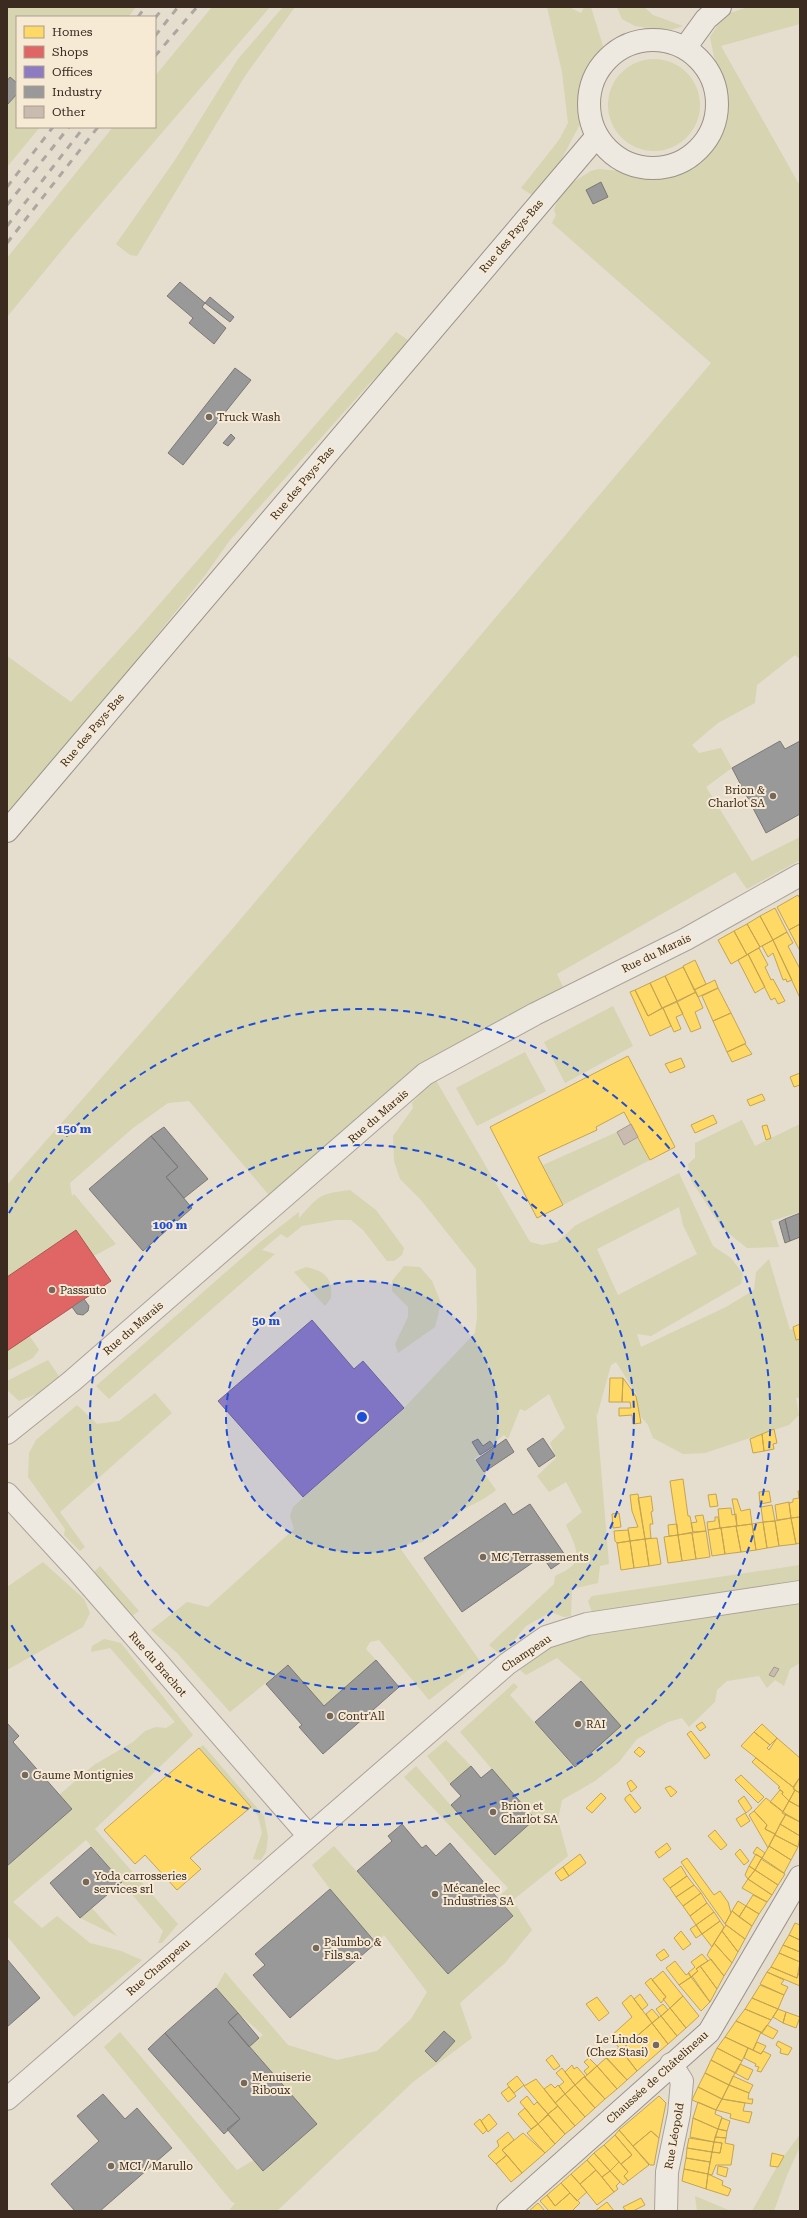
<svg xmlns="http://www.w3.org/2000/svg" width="807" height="2218" viewBox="0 0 807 2218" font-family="'Roboto Serif',serif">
<rect width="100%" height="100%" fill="#e5ddce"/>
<!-- green -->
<path fill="#d6d4b1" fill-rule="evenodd" d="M7,7H136L128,17H17V127H40L7,167Z
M212,7H270L75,234L7,317V258L113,127H155V76Z
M283,7H295L245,76L137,256L130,255L116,244L175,160L238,59Z
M547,7H569L581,13L584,7H591L603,46L578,90L581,122L558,166L532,195L521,188L559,140L568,123L562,72Z
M617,7H644L653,15L683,26L668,31L635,26L622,19Z
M748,7H800V24L721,46L800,186V659L795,655L757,685L755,703L718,723L692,745L699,753L721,748L732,768L706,787L752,861L800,837V860L747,889L735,872L557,974L564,989L327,1149L268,1194L189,1101L168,1103L133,1128L70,1183L72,1196L74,1194L116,1244L94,1256L76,1230L7,1277V1185L228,934L711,363L552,223L556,215L554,210L559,195L573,182L591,171L598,169L620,171L643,178H663L702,163L724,131V84L716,66L710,37L724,15Z
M608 105a46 46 0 1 1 92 0a46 46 0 1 1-92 0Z
M396,332L411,342L369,384L230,540L206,574L96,711L7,816V656L71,702L137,630Z
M613,1006L633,1046L565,1083L544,1042Z
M525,1052L546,1091L477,1126L456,1088Z
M434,1077L530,1242L542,1245L557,1242L576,1225L679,1173L713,1246L731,1258L743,1274L741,1284L651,1336L637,1334L641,1347L726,1307L754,1290L756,1272L769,1259L790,1330L800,1326V1398H796L799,1415L789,1425L705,1453L683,1454L653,1438L648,1425L636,1411L637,1395L616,1362L611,1365L597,1416L596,1409L609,1564L600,1566L598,1583L572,1589L571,1616L564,1617L551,1612L526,1626L505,1651L498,1653L489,1645L554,1584L555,1576C561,1573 570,1569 574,1564C582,1554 570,1535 566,1525L582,1512L566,1482L549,1492L537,1476L556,1458L550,1443L565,1428L549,1394L525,1411L520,1409L508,1439L504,1435L474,1459L496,1490C483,1501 473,1503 460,1512C446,1521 434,1533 421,1543L410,1542L400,1548L480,1661L429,1700L379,1640L370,1642L366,1649L376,1660L324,1706L288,1665L230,1712L177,1653L151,1630L187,1602L208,1607L294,1529L290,1516L293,1507L404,1408L475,1333L477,1318L476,1269L421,1200L400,1179L394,1161L393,1136L413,1108L412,1103ZM679,1207L683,1225L697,1254L618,1295L597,1249Z
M742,1120L755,1146L800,1124V1212L771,1221L779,1247L747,1248L722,1228L691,1180L688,1164L695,1158V1143Z
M617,1132L624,1145L638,1138L650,1160L563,1205L543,1165Z
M350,1190L376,1210L404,1248L402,1255L394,1261H387L363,1230L351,1220H336L302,1226L287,1238L281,1234L262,1250L275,1254L109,1399L96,1386L259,1243L299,1212V1218C320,1195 319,1194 350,1190Z
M404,1266L420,1267L432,1281L441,1303L435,1327L398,1353L395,1344L408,1317V1307L392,1291V1281Z
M306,1267C324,1271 333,1277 331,1298L325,1306L294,1272Z
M29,1335L39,1350L33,1358L7,1371V1351Z
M48,1360L61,1379L57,1386L19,1401L7,1390V1381Z
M155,1393L172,1413L60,1512L85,1547L80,1551L64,1535L65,1529L28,1477L29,1453L36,1440L77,1405L97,1424L119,1421Z
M43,1562L84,1599L90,1613L83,1627L7,1670V1587Z
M800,1565V1580L592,1612L588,1601L592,1596Z
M100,1566L139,1611L132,1616L94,1572Z
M800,1603V1663L790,1669L784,1686L775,1680L767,1688L759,1676L727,1681L717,1690L715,1702L689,1727L682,1718L668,1722L637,1739L619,1762L595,1781L562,1800L558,1820L568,1856L513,1900L532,1930L505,1963L460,2003L472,2038L413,2082L277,2211H229L235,2203L232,2202L104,2047L120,2032L237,2170L254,2160L264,2171L317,2124L249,2047L263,2035L238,2013L216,1988L225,1972L288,2045L337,2060L377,2051L411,2019L427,1992L384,1935L376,1943L330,1889L312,1865L334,1846L448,1974L513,1917L498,1898L508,1888L404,1777L416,1766L495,1855L535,1819L460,1732L514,1683L518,1687L510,1695L572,1765L618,1725L580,1678L557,1658L526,1675L519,1669L544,1651L582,1634H598Z
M104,1639L121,1643L193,1735L95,1829L178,1924L162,1943H158L163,1931L86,1840L13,1902L42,1928L57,1916L90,1943L121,1951L142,1960L74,2017L7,1936V1866L72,1809L59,1795L94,1765L133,1742L145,1731L156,1727L166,1728L175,1722L110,1648L91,1652L92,1646Z
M446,1740L471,1766L450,1784L427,1756Z
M203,1745L264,1816L268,1837L266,1852L261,1860L253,1859L262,1833L258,1816L199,1748Z
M92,1908L117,1936L80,1918Z
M800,2134V2147L787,2175L774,2211H752L779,2163Z
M695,2196L731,2211H697Z"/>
<!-- homes -->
<path fill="#ffd966" stroke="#c4a451" d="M798,895L800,899V924L789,930L777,907Z
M775,908L787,932L773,940L760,916Z
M760,916L773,940L760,947L747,924Z
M747,924L760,947L747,955L734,931Z
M800,924V951L789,930Z
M734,931L747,955L731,964L718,940Z
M787,932L793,943L788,946L800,969V998L773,940Z
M773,940L792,980L787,982L786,979L783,980L773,953L768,957L762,946Z
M759,948L768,965L765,967L771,980L773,979L785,1001L778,1004L775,998L771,1000L748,954Z
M748,954L765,987L755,993L738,960Z
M695,960L706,984L694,990L683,966Z
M683,967L696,992L677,1001L665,976Z
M665,976L677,1001L662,1008L650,983Z
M715,980L718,988L698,997L694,990Z
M650,983L662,1008L648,1016L635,990Z
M718,988L731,1013L713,1021L702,996Z
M635,990L648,1016L663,1008L671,1026L650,1036L630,992Z
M696,992L703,1008L695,1012L701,1028L691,1032L677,1002Z
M677,1002L683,1014L676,1017L681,1029L674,1032L663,1008Z
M731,1013L746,1043L727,1052L713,1021Z
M745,1044L752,1054L732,1062L727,1052Z
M628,1056L675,1147L650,1160L624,1112L596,1127L597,1130L538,1157L563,1205L537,1218L490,1127Z
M681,1058L685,1067L670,1073L665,1064Z
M800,1073V1085L794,1087L790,1077Z
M762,1094L765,1100L750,1106L747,1100Z
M713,1115L717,1123L695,1133L691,1125Z
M767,1125L771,1138L766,1140L762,1126Z
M800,1324V1339L796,1340L793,1327Z
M610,1378H623L622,1402H609Z
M623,1378L636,1396L641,1423L633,1424L632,1415L619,1416V1408H631L630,1402H622Z
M774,1429L777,1443L773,1444L774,1449L764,1451L762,1434Z
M762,1434L764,1451L753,1453L750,1439Z
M683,1479L688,1516H690L693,1532L678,1535L670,1481Z
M769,1491L771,1502L760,1504L759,1492Z
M798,1491H800V1517L791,1518L789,1503L793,1502V1499L799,1498Z
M638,1494L645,1539L630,1541L628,1528L638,1527L632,1511L630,1495Z
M716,1494L718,1506L710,1507L708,1495Z
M651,1496L653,1511L651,1512L653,1524H650V1528L651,1538L645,1539L638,1498Z
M732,1499H737L741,1511L750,1509L752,1524L737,1526Z
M789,1502L791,1518L777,1520L775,1505Z
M772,1505L775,1521L763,1522L761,1507Z
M731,1508L732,1515L736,1514L737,1526L720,1528L718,1509Z
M619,1513L621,1527L613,1528L612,1514Z
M703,1515L706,1531L693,1532L691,1523L697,1522L695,1516Z
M715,1517H718L720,1528L708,1530L707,1522L715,1521Z
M800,1517V1543L796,1544L791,1518Z
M791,1518L796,1544L779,1546L775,1521Z
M775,1521L779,1546L767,1548L763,1522Z
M763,1522L767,1548L756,1550L752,1524Z
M677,1524L678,1535L669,1536L668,1525Z
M752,1524L756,1550L741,1552L736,1526Z
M736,1526L741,1552L725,1554L721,1528Z
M721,1528L725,1554L712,1556L708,1530Z
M628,1530L630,1541L617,1543L615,1541L614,1531Z
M706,1531L710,1557L696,1559L692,1533Z
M692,1533L696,1559L682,1561L678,1535Z
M678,1535L682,1561L668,1563L664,1537Z
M657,1538L661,1564L649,1566L645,1539Z
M645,1539L649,1566L634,1568L630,1541Z
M630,1541L634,1568L621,1570L617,1543Z
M702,1722L706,1727L700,1731L696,1726Z
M762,1724L777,1738L770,1745L754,1732Z
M691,1731L710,1755L705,1759L687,1734Z
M754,1732L770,1745L767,1748L769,1750L777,1738L800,1758V1777L793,1787L741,1746Z
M639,1747L645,1752L640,1757L634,1752Z
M199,1748L251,1807L190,1858L201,1869L177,1890L145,1855L135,1864L104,1830Z
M756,1758L793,1787L795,1790L789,1801L782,1794L783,1792L778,1788L780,1787L752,1762Z
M741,1775L764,1797L758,1803L735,1780Z
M800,1777V1793L793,1789Z
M631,1780L637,1787L631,1792L627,1783Z
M670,1786L677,1792L671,1797L665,1788Z
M780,1790L783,1792L782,1794L789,1801L783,1812L770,1802Z
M795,1790L800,1793V1807L789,1801Z
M601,1793L606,1798L592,1813L586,1808Z
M630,1794L641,1808L635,1813L625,1800V1798Z
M744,1796L752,1808L746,1813L738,1801Z
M766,1798L786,1814L775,1834L765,1829L767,1825L754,1811Z
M789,1801L800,1807V1822L782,1813Z
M754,1811L767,1825L765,1829L775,1834L768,1848L749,1815Z
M745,1813L750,1821L741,1827L736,1819Z
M786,1814L800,1822V1836L780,1824Z
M780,1824L800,1836L798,1847L775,1835Z
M715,1830L727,1845L721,1850L708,1836Z
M775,1835L798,1847L791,1860L769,1846Z
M667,1843L671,1849L659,1858L655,1852Z
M769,1846L791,1860L784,1873L762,1858Z
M757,1847L765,1853L762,1858L753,1853Z
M740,1849L749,1861L744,1865L735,1854Z
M580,1854L586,1863L569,1876L563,1867Z
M756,1854L762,1858L755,1870L749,1866Z
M687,1858L714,1895L720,1891L728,1902L731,1913L725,1924L681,1862Z
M761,1859L785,1874L778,1885L755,1870Z
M681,1866L687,1876L670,1888L663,1879Z
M749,1866L755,1870L748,1879L745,1875Z
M563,1867L569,1876L561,1881L555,1873Z
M755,1870L778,1885L772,1895L748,1879Z
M687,1876L694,1885L676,1897L670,1888Z
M748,1879L772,1895L767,1902L742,1888Z
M694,1885L701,1893L683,1906L676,1897Z
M701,1893L707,1903L690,1916L683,1906Z
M753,1895L767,1902L759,1914L746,1906Z
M738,1901L746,1906L739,1917L732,1911Z
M707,1903L714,1912L696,1925L690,1916Z
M746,1906L759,1914L752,1926L739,1917Z
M732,1911L752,1926L745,1939L725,1924Z
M714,1912L720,1921L702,1934L696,1925Z
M720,1921L724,1927L712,1947L702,1934Z
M795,1923L800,1925V1940L789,1935Z
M696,1925L702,1934L696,1938L690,1929Z
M726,1925L745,1939L738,1952L722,1931Z
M681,1931L691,1944L683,1950L674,1938Z
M722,1931L738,1952L732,1963L714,1943Z
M789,1935L800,1940V1952L783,1945Z
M714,1943L732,1963L724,1976L707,1955Z
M783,1945L800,1952V1962L779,1953Z
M664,1949L669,1956L661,1961L656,1955Z
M779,1953L800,1962L797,1978L771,1967Z
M702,1954L708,1961L696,1969L698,1971L691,1977L688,1973L695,1967L691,1962Z
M711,1959L724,1976L717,1989L700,1966Z
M675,1961L686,1975L689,1973L691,1977L679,1985L666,1968Z
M700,1966L717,1989L710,2002L692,1976L698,1971L696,1969Z
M771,1967L797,1978L800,1970V1986L767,1972Z
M663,1971L683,1996L670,2008L663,1999L666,1997L652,1980Z
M767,1972L784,1980L781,1984L788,1987L784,1995L760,1984Z
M691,1977L710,2002L701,2011L679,1985Z
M651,1978L666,1997L661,2003L645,1983Z
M760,1985L784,1995L778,2009L752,1998Z
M640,1994L648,2005L642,2010L634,1999Z
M631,1995L652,2023L621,2050L610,2037L632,2017L622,2003Z
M683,1996L699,2016L686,2028L670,2008Z
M597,1997L609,2013L599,2021L586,2004Z
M752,1998L778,2009L771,2020L745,2009Z
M663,2004L668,2010L661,2016L656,2009Z
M670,2008L686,2028L677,2036L661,2016Z
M652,2009L659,2017L652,2023L646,2014Z
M745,2009L771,2020L762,2033L736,2021Z
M778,2009L786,2012L783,2023L773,2017Z
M786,2012L800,2017L796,2028L783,2023Z
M661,2016L677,2036L668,2044L652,2023Z
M736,2021L761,2032L753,2050L725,2037Z
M652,2023L668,2044L637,2071L621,2050Z
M767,2025L778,2031L773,2039L761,2033Z
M725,2037L748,2048L742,2061L717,2048Z
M778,2041L792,2048L788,2055L780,2053L781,2049L776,2045Z
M757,2042L766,2046L761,2054L753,2050Z
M619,2047L637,2071L627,2080L607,2058Z
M717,2048L742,2061L736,2073L711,2060Z
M748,2048L761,2054L763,2051L771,2055L761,2072L757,2071L759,2067L755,2066L756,2064L744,2058Z
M552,2055L560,2066L554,2070L546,2060Z
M589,2058L597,2066L587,2075L584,2071L589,2067L584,2062Z
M606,2058L627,2080L617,2089L597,2066Z
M711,2060L735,2073L729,2085L705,2073Z
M740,2064L753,2070L748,2080L735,2073Z
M572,2065L574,2069L577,2067L585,2076L575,2085L565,2072Z
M597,2066L617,2089L605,2099L585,2077Z
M562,2068L575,2085L565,2094L559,2086L564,2082L556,2073Z
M705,2073L729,2085L722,2099L698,2087Z
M517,2076L524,2085L514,2093L507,2084Z
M733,2076L753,2085L749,2093L729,2085Z
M584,2077L605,2099L595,2108L575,2085Z
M536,2079L558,2106L548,2114L524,2086Z
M551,2084L555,2088L558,2085L565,2094L555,2103L544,2089Z
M575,2085L595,2108L585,2117L565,2094Z
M729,2085L749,2093L748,2099H753L752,2104L722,2099Z
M509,2087L516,2096L508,2102L501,2093Z
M698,2087L722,2099L716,2110L692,2100Z
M565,2094L585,2117L575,2126L555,2103Z
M527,2096L534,2105L537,2102L548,2114L538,2124L520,2102Z
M659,2096L666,2103L659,2138L651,2131L633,2146L619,2130Z
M722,2099L745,2103L743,2111L752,2112L749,2123L730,2118L731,2114L716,2110Z
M698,2102L716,2110L715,2114L722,2117L718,2129L693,2118Z
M558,2106L575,2126L565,2134L548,2114Z
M525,2108L538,2124L531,2129L518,2114Z
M489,2114L497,2124L488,2132L481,2121Z
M548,2115L565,2134L555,2144L538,2124Z
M693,2118L718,2129L714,2142L690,2137Z
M722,2118L730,2121L727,2131L718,2129Z
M480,2119L487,2130L483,2134L474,2124Z
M538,2124L555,2144L545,2153L527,2133Z
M718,2129L727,2131L726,2138L715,2137Z
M619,2130L649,2165L628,2181L624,2176L628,2172L621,2164L632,2155L615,2135Z
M651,2131L659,2138L654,2165H650L633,2146Z
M508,2132L514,2140L502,2150L507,2155L496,2164L488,2156L499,2146L497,2141Z
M523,2133L545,2153L522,2173L502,2150Z
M615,2135L632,2155L621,2164L604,2145Z
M715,2137L726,2138L725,2143L734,2145L731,2165H716L712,2175L708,2174L712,2152L720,2153L722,2143L714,2142Z
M689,2138L714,2142L712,2152L687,2148Z
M714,2142L722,2143L720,2153L712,2152Z
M604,2145L619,2162L610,2171L594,2153Z
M687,2148L712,2152L710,2162L686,2158Z
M594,2153L610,2171L602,2177L587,2160Z
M772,2153L784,2156L778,2167L770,2166Z
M507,2155L522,2173L511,2182L496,2164Z
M686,2158L710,2162L708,2174L684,2169Z
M587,2160L596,2170L580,2184L571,2174Z
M619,2162L628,2172L624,2176L628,2181L623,2185L610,2171Z
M718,2166L728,2168L726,2177L717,2174Z
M684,2169L708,2174L706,2189L682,2181Z
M596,2170L614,2192L597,2205L580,2184Z
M610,2171L620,2182L616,2186L618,2189L614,2192L602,2177Z
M571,2174L587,2192L577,2201L561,2183Z
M708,2174L723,2181L722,2185L731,2189L728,2196L706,2189Z
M561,2183L570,2193L555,2206L547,2195Z
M570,2193L580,2203L572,2211H549L540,2201L547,2195L555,2206Z
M641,2198L645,2205L633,2211H626L623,2207Z
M607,2202L614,2211H595Z
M538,2203L545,2211H529Z"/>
<!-- shops -->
<path fill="#e06666" stroke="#ae5451" d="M76,1230L111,1281L7,1351V1277Z"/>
<!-- offices -->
<path fill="#8e7cc3" stroke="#756392" d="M312,1320L354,1369L363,1361L404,1408L303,1497L218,1401Z"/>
<!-- industry -->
<path fill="#999" stroke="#7c7874" d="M10,77L17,83V94L7,105V81Z
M601,182L608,197L593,204L586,190Z
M180,282L205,303L202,307L226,328L214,344L189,323L193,318L167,296Z
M210,297L234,317L230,322L205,303Z
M235,368L251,380L183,465L168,453Z
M231,434L235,438L228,446L223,443Z
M780,741L785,749L800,741V814L766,833L732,768Z
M164,1127L208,1179L184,1198L166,1177L178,1167L151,1136Z
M151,1136L178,1167L166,1177L192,1208L143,1251L89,1189Z
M800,1213V1237L790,1241L785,1219Z
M785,1219L790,1241L785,1243L779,1222Z
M84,1299L89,1306L88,1311L83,1315L77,1314L72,1307Z
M543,1438L555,1456L539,1467L527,1449Z
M478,1439L483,1446L490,1441L494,1446L480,1455L472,1442Z
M506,1439L514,1452L484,1472L476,1460Z
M505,1503L513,1515L530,1504L567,1558L551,1569L542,1556L462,1612L424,1558Z
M376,1660L399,1687L323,1754L299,1727L302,1725L266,1684L288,1665L324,1706Z
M581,1681L621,1726L575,1767L535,1722Z
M7,1723L19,1736L13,1742L72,1809L7,1866Z
M471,1766L481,1778L492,1769L535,1819L495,1855L451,1805L461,1796L450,1784Z
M402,1824L422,1848L426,1845L436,1856L450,1843L513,1916L448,1974L357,1871L392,1841L388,1836Z
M91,1847L122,1882L80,1918L50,1883Z
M330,1889L376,1943L290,2018L253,1975L265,1965L255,1954Z
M7,1959L40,1998L7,2027Z
M216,1988L238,2013L228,2022L317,2124L263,2171L227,2129L240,2119L165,2033Z
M238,2013L259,2038L249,2047L228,2022Z
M444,2031L455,2041L436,2062L425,2051Z
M165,2033L240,2119L224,2134L148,2049Z
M103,2094L125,2119L137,2108L172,2148L100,2211H75L51,2184L99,2141L77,2116Z"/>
<!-- building -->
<path fill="#c9bbaf" stroke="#a6998d" d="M631,1124L638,1137L624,1145L617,1132Z
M774,1667L779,1669L774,1677L769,1675Z"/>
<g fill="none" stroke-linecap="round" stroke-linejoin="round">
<!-- street casing -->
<g stroke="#aaa297" stroke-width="24">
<path id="street" d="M7,1433L72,1381L425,1074L535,1014L686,939L800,875
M7,1494L77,1570L309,1836
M7,2099L507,1664L546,1637L587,1624L800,1592
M666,2211L667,2172L679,2114L682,2081L671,2064"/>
</g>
<!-- secondary casing -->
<g stroke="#9a9287" stroke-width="24">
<path id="secondary" d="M589 104a64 64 0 1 1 128 0a64 64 0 1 1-128 0Z
M685,48L706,19L720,7
M7,831L597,136
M508,2211L709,2032L800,1877"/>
</g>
<!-- street -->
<use href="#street" stroke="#ede8e0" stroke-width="22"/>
<!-- secondary -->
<use href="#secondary" stroke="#ede8e0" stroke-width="22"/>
<!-- rail -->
<path stroke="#ada7a0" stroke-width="3" stroke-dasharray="7 7" stroke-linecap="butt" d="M138,17L145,7
M155,18L164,7
M155,36L178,7
M155,56L197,7
M7,187L53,127
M7,205L69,127
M7,226L84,127
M7,243L98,127"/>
</g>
<!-- distance rings -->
<circle cx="362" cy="1417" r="136" fill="#1d4ed8" fill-opacity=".12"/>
<g fill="none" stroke="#1d4ed8" stroke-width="2" stroke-dasharray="7 5">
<circle cx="362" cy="1417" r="136"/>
<circle cx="362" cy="1417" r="272"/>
<path d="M9 1213A408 408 0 1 1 9 1621"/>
</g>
<!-- markers -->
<g fill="#76695c" stroke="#f6ead5" stroke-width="1.5">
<circle cx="209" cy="417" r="4"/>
<circle cx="773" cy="796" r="4"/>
<circle cx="52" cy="1290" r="4"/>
<circle cx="483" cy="1557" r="4"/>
<circle cx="330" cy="1716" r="4"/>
<circle cx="578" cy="1724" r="4"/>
<circle cx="25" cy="1775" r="4"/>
<circle cx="493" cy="1812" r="4"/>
<circle cx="86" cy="1882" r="4"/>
<circle cx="435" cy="1894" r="4"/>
<circle cx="316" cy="1948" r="4"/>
<circle cx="656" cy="2045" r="4"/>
<circle cx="244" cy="2083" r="4"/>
<circle cx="111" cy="2166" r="4"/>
</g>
<g text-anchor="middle" stroke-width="4" stroke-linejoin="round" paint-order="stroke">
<!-- street labels -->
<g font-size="11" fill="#3a2a1f" stroke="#f6ead5">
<text transform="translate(511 236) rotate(-50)" y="4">Rue des Pays-Bas</text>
<text transform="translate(302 483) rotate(-50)" y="4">Rue des Pays-Bas</text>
<text transform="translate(92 730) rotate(-50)" y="4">Rue des Pays-Bas</text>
<text transform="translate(656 953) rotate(-26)" y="4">Rue du Marais</text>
<text transform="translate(378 1116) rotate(-41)" y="4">Rue du Marais</text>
<text transform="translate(133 1328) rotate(-41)" y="4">Rue du Marais</text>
<text transform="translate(526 1653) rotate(-34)" y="4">Champeau</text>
<text transform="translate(158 1664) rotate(49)" y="4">Rue du Brachot</text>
<text transform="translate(158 1967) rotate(-41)" y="4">Rue Champeau</text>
<text transform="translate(657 2077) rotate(-42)" y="4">Chaussée de Châtelineau</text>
<text transform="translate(674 2136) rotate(-80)" y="4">Rue Léopold</text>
</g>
<!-- poi labels -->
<g font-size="11" fill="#3a2a1f" stroke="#f6ead5" text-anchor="start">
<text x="217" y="421">Truck Wash</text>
<text x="765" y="794" text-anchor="end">Brion &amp;<tspan x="765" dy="13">Charlot SA</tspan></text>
<text x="60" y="1294">Passauto</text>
<text x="491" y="1561">MC Terrassements</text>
<text x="338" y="1720">Contr'All</text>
<text x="586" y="1728">RAI</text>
<text x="33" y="1779">Gaume Montignies</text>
<text x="501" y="1810">Brion et<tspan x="501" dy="13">Charlot SA</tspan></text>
<text x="94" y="1880">Yoda carrosseries<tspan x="94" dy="13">services srl</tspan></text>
<text x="443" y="1892">Mécanelec<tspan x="443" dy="13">Industries SA</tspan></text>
<text x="324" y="1946">Palumbo &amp;<tspan x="324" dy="13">Fils s.a.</tspan></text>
<text x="648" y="2043" text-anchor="end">Le Lindos<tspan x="648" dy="13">(Chez Stasi)</tspan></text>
<text x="252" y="2081">Menuiserie<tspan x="252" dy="13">Riboux</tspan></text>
<text x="119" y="2170">MCI / Marullo</text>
</g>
</g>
<circle cx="362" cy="1417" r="6" fill="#1d4ed8" stroke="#f6ead5" stroke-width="2"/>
<g font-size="12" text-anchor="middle" font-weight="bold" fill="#1d4ed8" stroke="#f6ead5" stroke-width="4" stroke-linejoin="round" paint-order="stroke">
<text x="74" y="1133">150 m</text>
<text x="170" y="1229">100 m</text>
<text x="266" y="1325">50 m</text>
</g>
<!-- border -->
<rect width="807" height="2218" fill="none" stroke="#3a2a1f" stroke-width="16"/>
<!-- legend -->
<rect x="16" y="16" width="140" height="112" fill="#f6ead5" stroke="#ab9d8c"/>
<rect x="24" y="26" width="20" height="12" fill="#ffd966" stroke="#ab9d8c"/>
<text x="52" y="36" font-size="12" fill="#3a2a1f">Homes</text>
<rect x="24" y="46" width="20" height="12" fill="#e06666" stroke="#ab9d8c"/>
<text x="52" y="56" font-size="12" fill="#3a2a1f">Shops</text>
<rect x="24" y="66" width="20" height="12" fill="#8e7cc3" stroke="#ab9d8c"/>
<text x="52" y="76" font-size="12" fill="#3a2a1f">Offices</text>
<rect x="24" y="86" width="20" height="12" fill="#999999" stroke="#ab9d8c"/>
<text x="52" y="96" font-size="12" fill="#3a2a1f">Industry</text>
<rect x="24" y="106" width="20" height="12" fill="#c9bbaf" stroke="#ab9d8c"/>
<text x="52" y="116" font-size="12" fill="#3a2a1f">Other</text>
</svg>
